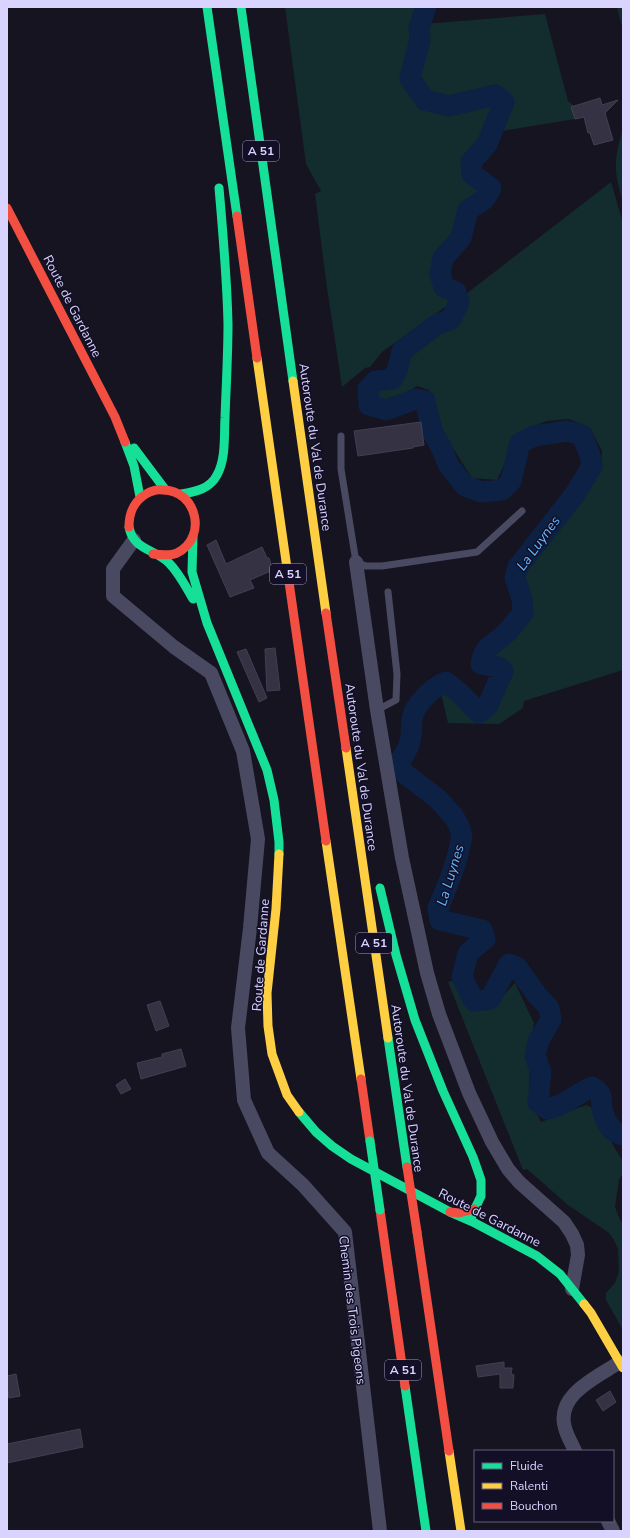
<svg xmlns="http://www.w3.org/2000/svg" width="630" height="1538" viewBox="0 0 630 1538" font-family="'Nunito Sans',sans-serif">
<rect width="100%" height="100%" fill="#161421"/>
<!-- green -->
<path fill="#132c2d" d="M285,7H423L416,27L415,48L405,78C412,97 437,114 457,108C468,105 485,95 496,99L500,104L486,140L471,157L469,169V175L475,183L487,187V189C483,200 473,200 466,208L456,239L442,253L438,261L439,284L441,288L455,295V300L382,352L370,367L365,368L342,387L327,288L315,194L321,191L306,164Z
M617,7H623V31Z
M545,14L568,101L577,108L575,119L495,132L508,103L506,98L492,91L471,95L453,102L441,100L435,97L431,99C404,79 416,69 422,43C423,36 422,30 424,24Z
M623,128V202C613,170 614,160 623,128Z
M611,182L623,223V670L524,701L523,708L499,724L448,723L440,689L447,686C452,690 457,694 462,698C469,705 472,715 483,715L488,711L507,667L502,663L486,662L484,657L492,648L515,630L525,612C530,598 513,585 518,572L562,519L570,507L601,471L602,451L590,428L569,419L547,421L526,429L514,443L497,480L472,478L445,436L429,390L417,386L406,393L388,402L374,401L372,398L371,390C378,380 390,386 399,379C406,373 398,358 408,350C415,344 424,336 433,331C437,329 443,329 447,326C457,321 463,307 462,297Z
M459,978C464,996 472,1008 492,1008L515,983L534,1023L530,1057L529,1099L541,1122L586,1105L591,1107L623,1162V1173L619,1180L615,1207L621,1222H623V1330L606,1300V1293L615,1283L619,1271L618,1249L614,1240L609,1233L568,1205L527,1169L523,1170L448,982Z"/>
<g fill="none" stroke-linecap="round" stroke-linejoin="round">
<!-- river -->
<path stroke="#0d2144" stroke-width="21" d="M426,7L419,27L420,40L410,78L425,100L449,106L495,95L504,102L487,144L471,162L472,174L491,188L485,199L468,210L461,238L443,258L440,274L444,287L456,292L459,302L451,319L436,325L402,351L397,371L392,379L376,381L368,389L369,405L386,410L416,399L425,401L432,431L441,447L449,466L465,486L482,492L502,490L511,481L520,443L534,436L567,431L582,435L590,455L592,466L575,494L518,567L515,578L522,599L523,613C517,620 511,628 504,635C493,645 483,647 481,664L498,667L503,671L488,705L479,713L460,693L446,682C433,687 413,705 412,720C411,729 412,736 409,745C407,751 402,758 398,764L404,773L438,799L454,817L459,826L462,836L457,858L450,879L438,908L440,920L482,930L485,939L468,953L462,977L474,1001L490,999L509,964L517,967L537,995L549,1008L551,1019L538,1042L535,1056L541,1072L538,1102L547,1109C563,1107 577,1093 592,1087C606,1095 599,1100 603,1112C606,1123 612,1133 623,1135"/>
</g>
<!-- building -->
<path fill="#343243" stroke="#433f54" d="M600,98L602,105L618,100L605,113L613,140L594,145L590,133H588L584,117L575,119L571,107Z
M421,422L424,445L413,447V448L358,456L354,431Z
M216,540L226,564L262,547L267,558H269L273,570L250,580L254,588L230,597L207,545Z
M275,648L280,690L267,691L265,649Z
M246,649L267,698L259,702L237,652Z
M160,1001L169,1026L156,1031L147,1005Z
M181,1049L186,1066L141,1079L137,1063L162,1057V1054Z
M125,1079L131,1089L121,1094L116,1085Z
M504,1362V1368H512L511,1374L514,1375L513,1388H500V1374L478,1377L476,1366Z
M16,1374L20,1396L9,1398L7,1388V1376Z
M610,1391L616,1402L603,1411L596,1400Z
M80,1429L83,1447L7,1463V1444Z"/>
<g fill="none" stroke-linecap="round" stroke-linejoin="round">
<!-- lane -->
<path stroke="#4a4962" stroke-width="7" d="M341,436V469L356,562L366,566H382L477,552L522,511
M377,710L396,700L397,674L388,592"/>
<!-- street -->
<path stroke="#4a4962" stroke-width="14" d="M134,540L113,569V596L174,647L211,673L243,751L258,839L250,928L238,1028L244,1100L268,1153L303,1185L345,1232L380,1531
M356,562L377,710L402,858L427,973L439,1014L469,1093L492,1142L508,1169L519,1182L564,1222L572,1234L577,1245L578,1255L572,1289
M575,1451C572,1444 567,1436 565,1428C555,1395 597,1377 620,1362
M608,1521L613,1531"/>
<!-- fast -->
<path stroke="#16e098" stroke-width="9" d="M207,7L237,216
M241,7L293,381
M125,442L134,466L140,497
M134,448L164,488
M181,494C195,492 210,489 217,475C226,459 224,436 225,418C226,387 228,356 228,324C227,279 223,233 219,188
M129,527C133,550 155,549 169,563C179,573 186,587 193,599
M193,536L192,572L207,623L267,770L274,800L279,842V854
M380,888L396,955L415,1020L443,1091L473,1157L481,1180V1196L471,1217L473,1222
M388,1038L407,1167
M299,1112L316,1132L332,1146L351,1159L450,1212L473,1222L537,1256L560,1274L584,1304
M405,1386L426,1531"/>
<!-- slow -->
<path stroke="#ffcf43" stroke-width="9" d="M257,358L288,575
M293,381L326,613
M346,748L388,1038
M326,841L361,1079
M279,854L276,909L267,993L268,1026L272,1054L287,1095L299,1112
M584,1304L591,1313L623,1368
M449,1451L461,1531"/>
<!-- jam -->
<path stroke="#f24e42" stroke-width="9" d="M7,208L115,417L125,442
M237,216L257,358
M129,527C129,513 133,502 146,494C151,491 157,489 163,490C197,490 208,538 177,553C170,556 161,555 153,554
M288,575L326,841
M326,613L346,748
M361,1079L370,1141
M380,1210L405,1386
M450,1212L459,1213L474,1209
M417,1232L449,1451"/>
<!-- fast-bridge -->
<path stroke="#16e098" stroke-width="9" d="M370,1141L380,1210"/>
<!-- jam-bridge -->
<path stroke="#f24e42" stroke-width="9" d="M407,1167L417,1232"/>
</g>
<g text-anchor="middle" stroke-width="3" stroke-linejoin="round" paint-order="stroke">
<!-- shield labels -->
<g fill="#130f26" stroke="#9e99be" stroke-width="1">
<rect x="243" y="141" width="36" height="20" rx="3"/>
<rect x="270" y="564" width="36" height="20" rx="3"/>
<rect x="356" y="933" width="36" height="20" rx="3"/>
<rect x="385" y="1360" width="36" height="20" rx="3"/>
</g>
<g font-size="12" font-weight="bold" fill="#d9d4ff">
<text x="261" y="155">A 51</text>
<text x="288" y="578">A 51</text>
<text x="374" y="947">A 51</text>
<text x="403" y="1374">A 51</text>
</g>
<!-- street labels -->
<g font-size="13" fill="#d9d4ff" stroke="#130f26">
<text transform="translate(73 306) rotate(63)" y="5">Route de Gardanne</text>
<text transform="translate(316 447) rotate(82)" y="5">Autoroute du Val de Durance</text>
<text transform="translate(362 767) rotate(82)" y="5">Autoroute du Val de Durance</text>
<text transform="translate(260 955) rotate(-86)" y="5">Route de Gardanne</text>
<text transform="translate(408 1088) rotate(82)" y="5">Autoroute du Val de Durance</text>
<text transform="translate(490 1217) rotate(27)" y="5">Route de Gardanne</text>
<text transform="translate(353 1310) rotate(83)" y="5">Chemin des Trois Pigeons</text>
</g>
<!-- water labels -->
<g font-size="14" font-style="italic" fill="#62b6ff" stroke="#130f26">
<text transform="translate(538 543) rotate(-54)" y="5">La Luynes</text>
<text transform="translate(450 875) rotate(-73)" y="5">La Luynes</text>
</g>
</g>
<!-- border -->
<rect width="630" height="1538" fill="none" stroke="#d9d4ff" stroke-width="16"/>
<!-- legend -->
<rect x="474" y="1450" width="140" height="72" fill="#130f26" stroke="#625e7d"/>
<rect x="482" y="1463" width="20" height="6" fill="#16e098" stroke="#625e7d"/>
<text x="510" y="1470" font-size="12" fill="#d9d4ff">Fluide</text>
<rect x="482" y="1483" width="20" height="6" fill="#ffcf43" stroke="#625e7d"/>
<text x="510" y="1490" font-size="12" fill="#d9d4ff">Ralenti</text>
<rect x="482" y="1503" width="20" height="6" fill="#f24e42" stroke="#625e7d"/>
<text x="510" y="1510" font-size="12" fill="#d9d4ff">Bouchon</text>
</svg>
